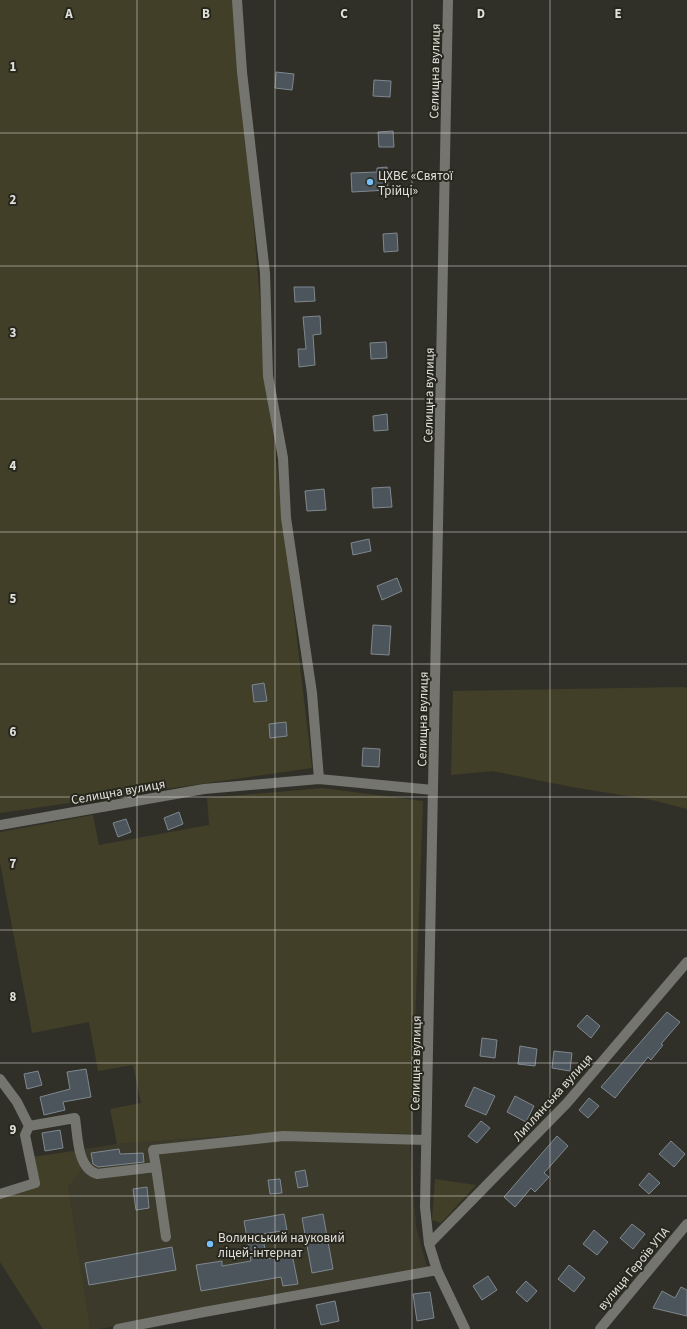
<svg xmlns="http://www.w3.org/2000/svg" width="687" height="1329" viewBox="0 0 687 1329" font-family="'Source Sans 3',sans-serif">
<rect width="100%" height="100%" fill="#313028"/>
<!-- built -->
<path fill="#3b3a2b" d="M283,1132L409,1135L416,1226L427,1267L100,1329H43L0,1262V1199L38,1186L32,1157L117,1144Z"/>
<!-- green -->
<path fill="#413f27" d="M0,0H235L266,374L312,768L0,813Z
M684,687L687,688V809L652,800L572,787L492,771L451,775L453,691Z
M322,788L423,801L411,1134L283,1132L117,1144L110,1109L141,1103L133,1065L98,1071L89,1022L32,1033L0,863V832L93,815L99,845L209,825L207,798Z
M77,1151L81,1171L68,1187L90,1329H43L0,1262V1199L38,1186L32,1157Z
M435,1179L476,1185L441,1223L432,1220Z"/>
<!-- building -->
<path fill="#4d555c" stroke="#7f888f" d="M276,72L294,74L292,90L275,88Z
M374,80L391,81L390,97L373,96Z
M393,131L394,147H379L378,132Z
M387,167L388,190L352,192L351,173L377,172V168Z
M397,233L398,251L384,252L383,234Z
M294,287H314L315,301L295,302Z
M320,316L321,334L313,335L315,365L299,367L298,349H306L303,317Z
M386,342L387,358L371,359L370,343Z
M387,414L388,430L374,431L373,416Z
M390,487L392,507L373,508L372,488Z
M324,489L326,510L307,511L305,491Z
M369,539L371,551L353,555L351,543Z
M397,578L402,591L382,600L377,586Z
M373,625L391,626L389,655L371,654Z
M264,683L267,701L254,702L252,685Z
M286,722L287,736L270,738L269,724Z
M363,748L380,749L379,767L362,766Z
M179,812L183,824L168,830L164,818Z
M126,819L131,832L118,837L113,823Z
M667,1012L680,1022L661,1044L663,1045L651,1060L648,1057L615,1098L601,1087Z
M587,1015L600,1026L591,1038L577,1026Z
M482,1038L497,1040L495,1058L480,1056Z
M520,1046L537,1049L535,1066L518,1064Z
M554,1051L572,1053L570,1071L552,1068Z
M86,1069L91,1097L63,1102L65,1110L44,1115L40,1097L70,1089L67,1072Z
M38,1071L42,1085L27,1089L24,1074Z
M474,1087L495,1096L486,1115L465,1106Z
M515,1096L534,1106L526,1122L507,1112Z
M589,1098L599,1106L588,1118L579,1110Z
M481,1121L490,1128L477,1143L468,1136Z
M60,1130L63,1148L45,1151L42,1133Z
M557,1136L568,1146L544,1173L549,1177L535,1192L531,1188L515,1207L504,1197Z
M671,1141L685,1154L674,1167L659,1154Z
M119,1149L120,1154L143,1153L144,1162L98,1167L93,1164L91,1153Z
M305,1170L308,1186L298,1188L295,1172Z
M649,1173L660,1183L649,1194L639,1185Z
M280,1179L282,1193L270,1194L268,1180Z
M147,1187L149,1208L136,1210L133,1189Z
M284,1214L287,1230L262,1234L267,1259L292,1254L298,1284L283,1286L281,1277L201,1291L196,1265L222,1261V1266L251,1261L244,1221Z
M323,1214L333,1269L312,1273L302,1218Z
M632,1224L645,1234L633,1249L620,1238Z
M594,1230L608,1242L597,1255L583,1244Z
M172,1247L176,1270L89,1285L85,1263Z
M569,1265L585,1278L574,1292L558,1279Z
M488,1276L497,1290L482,1300L473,1286Z
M526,1281L537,1291L527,1302L516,1292Z
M681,1287L687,1290V1316L653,1308L662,1291L675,1298Z
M430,1292L434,1318L417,1321L413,1294Z
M335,1301L339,1321L321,1325L316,1305Z"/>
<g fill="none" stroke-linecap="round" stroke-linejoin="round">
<!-- minor -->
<path stroke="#757570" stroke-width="10" d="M237,0L242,72L265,273L268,376L283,458L286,518L312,693L319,779
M448,0L425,1207L429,1244L437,1270L465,1329
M0,825L204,789L319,779L433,790
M0,1079L17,1102L29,1126
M29,1126L75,1118C78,1137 77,1168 97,1174L156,1167L166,1237
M156,1167L153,1150L283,1136L426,1140
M0,1194L35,1183L25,1135L29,1126
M429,1244L567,1103L687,962
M118,1329L204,1312L437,1270
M600,1329L687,1224"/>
</g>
<!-- grid -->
<path fill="none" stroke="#e1e0db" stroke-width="1" stroke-opacity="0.55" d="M137,0V1329M275,0V1329M412,0V1329M550,0V1329M0,133H687M0,266H687M0,399H687M0,532H687M0,664H687M0,797H687M0,930H687M0,1063H687M0,1196H687"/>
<!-- markers -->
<g fill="#77c0f7" stroke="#27271e" stroke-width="1.5">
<circle cx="370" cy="182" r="4"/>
<circle cx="210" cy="1244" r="4"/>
</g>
<g text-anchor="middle" stroke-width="4" stroke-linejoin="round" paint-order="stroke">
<!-- street labels -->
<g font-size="13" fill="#e1e0db" stroke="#27271e">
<text transform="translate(434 71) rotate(-89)" y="5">Селищна вулиця</text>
<text transform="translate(428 395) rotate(-89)" y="5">Селищна вулиця</text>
<text transform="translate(422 719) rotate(-89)" y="5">Селищна вулиця</text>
<text transform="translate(118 791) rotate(-10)" y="5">Селищна вулиця</text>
<text transform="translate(415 1063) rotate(-89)" y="5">Селищна вулиця</text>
<text transform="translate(552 1097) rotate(-48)" y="5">Липлянська вулиця</text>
<text transform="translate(633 1268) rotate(-50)" y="5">вулиця Героїв УПА</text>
</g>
<!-- poi labels -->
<g font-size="13" fill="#e1e0db" stroke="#27271e" text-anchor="start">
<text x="378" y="180">ЦХВЄ «Святої<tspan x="378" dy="15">Трійці»</tspan></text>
<text x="218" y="1242">Волинський науковий<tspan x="218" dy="15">ліцей-інтернат</tspan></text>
</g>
</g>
<g font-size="13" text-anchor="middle" font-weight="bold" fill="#e1e0db" stroke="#27271e" stroke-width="4" stroke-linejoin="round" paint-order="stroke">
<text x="69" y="18">A</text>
<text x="206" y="18">B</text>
<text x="344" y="18">C</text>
<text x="481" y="18">D</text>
<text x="618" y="18">E</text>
<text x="13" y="71">1</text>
<text x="13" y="204">2</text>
<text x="13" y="337">3</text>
<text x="13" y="470">4</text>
<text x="13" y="603">5</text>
<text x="13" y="736">6</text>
<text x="13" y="868">7</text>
<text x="13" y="1001">8</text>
<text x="13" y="1134">9</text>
</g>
</svg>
